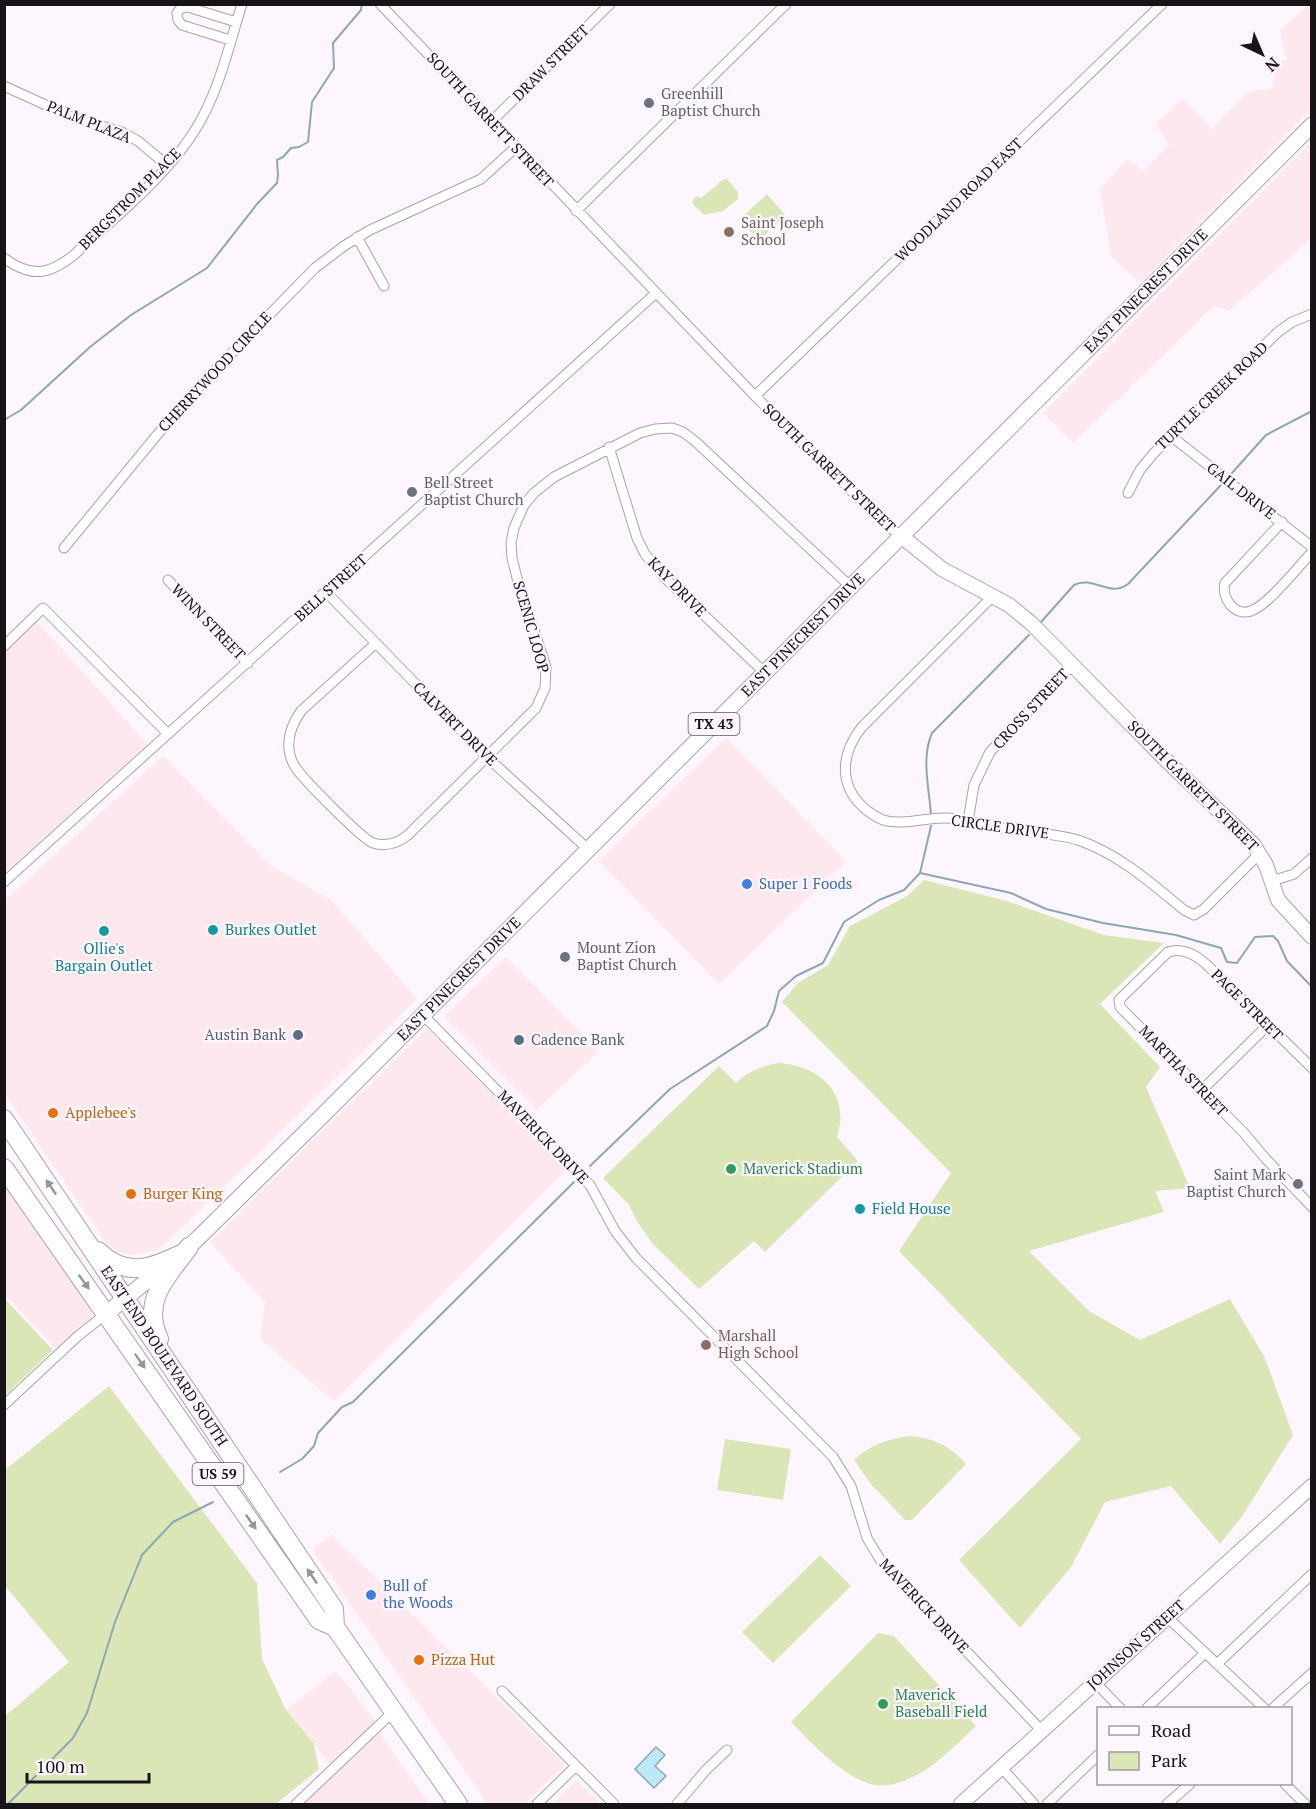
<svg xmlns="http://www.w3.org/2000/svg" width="1316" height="1809" viewBox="0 0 1316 1809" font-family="'PT Serif',serif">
<rect width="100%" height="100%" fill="#fdf6fe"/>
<!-- commercial -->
<path fill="#fde8ee" d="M1309,4L1312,5L1311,109L1140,283L1111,256L1100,189L1127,159L1144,171L1169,145L1156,124L1182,99L1212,129L1248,92L1274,88V62L1287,60L1280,31Z
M1311,142V239L1229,311L1214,306L1073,443L1043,413Z
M35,619L147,744L5,873V646Z
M726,738L846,861L719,984L599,861Z
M163,756L271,866L331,900L417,999L165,1244L157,1250L134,1255L118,1252L107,1244L5,1094V900Z
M506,957L599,1051L537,1110L444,1017Z
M427,1028L566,1170L334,1401L260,1339L265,1302L210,1242Z
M4,1182L93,1311L91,1319L56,1349L5,1295Z
M332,1535L565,1765L524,1804H488L312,1549Z
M336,1671L376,1722L330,1764L286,1710Z
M379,1732L429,1804H304Z
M577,1781L601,1804H553Z"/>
<!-- green -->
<path fill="#dae6b6" d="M724,179H727L738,192V199L723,211L704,215L693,204V200L696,196L701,198Z
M767,194L785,215L761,239L758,236L756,237L739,220Z
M924,880L1007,901L1104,935L1164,943L1100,1004L1160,1067L1146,1087L1190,1188L1155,1191L1164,1212L1029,1251L1089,1311L1140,1340L1230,1299L1265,1358L1293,1435L1243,1515L1220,1544L1171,1486L1105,1502L1071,1567L1020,1628L959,1560L1081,1439L899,1251L951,1173L782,1002L798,983L828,965L850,926L907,896Z
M778,1063C820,1065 851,1094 837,1137L858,1161L765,1252L754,1241L699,1289L652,1243L638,1223L629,1205L603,1178L719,1066L736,1083C748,1071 761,1067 778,1063Z
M5,1299L53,1350L5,1395Z
M109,1386L257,1583L262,1659L286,1710L314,1744L319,1769L276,1804H5V1716L69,1662L5,1586V1470Z
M910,1436C933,1438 951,1446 966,1464L912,1520H905L870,1483L854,1460C871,1444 888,1439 910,1436Z
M725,1439L791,1449L783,1500L717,1490Z
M820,1555L851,1586L773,1663L742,1632Z
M878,1633L894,1636L976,1726C957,1744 938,1764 915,1776C903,1782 889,1787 875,1785C846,1780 811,1743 791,1722Z"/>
<!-- water -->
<path fill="#bce8f9" stroke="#8aa8b5" stroke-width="1.5" d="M656,1747L665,1755L655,1766L666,1776L654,1788L635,1769Z"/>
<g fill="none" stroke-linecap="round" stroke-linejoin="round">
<!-- stream -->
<path stroke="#8aa8b5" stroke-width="2" d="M4,420L21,410L90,347L131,315L207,268L257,204L277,183L278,175L277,160L283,157L291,148L299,147L308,142L312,102L334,68L333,43L361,10L362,4
M1232,473L1266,435L1312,411
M1041,622L1074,585C1093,575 1109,598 1128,584L1221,485
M931,814C929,787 921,758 932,733L1029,635
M920,873L931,826
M590,1166L670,1089L767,1026L774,1011L779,991L796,976L823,963L844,922L879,900L904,890L920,873L1011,893L1046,909L1103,923L1176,935L1221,948L1227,962L1237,963L1255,937L1273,936L1278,941L1287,961L1312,987
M280,1472L302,1459L314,1446L318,1433L342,1407L353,1402L574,1182
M8,1804L73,1738L87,1713L115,1622L142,1555L173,1522L213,1502"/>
<!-- street casing -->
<g stroke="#aba0ac" stroke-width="11">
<path id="street" d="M380,4L755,396L885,524L901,536
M230,40L182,25L178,20L177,13L181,8L188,7L236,22
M4,86L72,117L122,132L138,141L168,166
M492,121L610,4
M576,211L786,4
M357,237L384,286
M4,258C31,278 49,275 74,255C118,214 174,171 202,118C221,83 230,42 242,4
M755,396L1162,4
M1171,436L1312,547
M609,447L637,538L645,554L666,579L765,673
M1128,493L1140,470L1154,453L1278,332L1292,322L1312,314
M1282,522L1225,583C1221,597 1234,617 1251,611C1268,605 1298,567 1312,552
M64,548L185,401L315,268L344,246L370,230L481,179L516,147
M168,580L248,663
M326,592L488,758L589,850
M993,596L862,727C841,753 838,785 864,808C870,813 876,817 883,820C904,826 926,817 947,818C970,820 992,827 1014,830C1036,833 1057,834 1078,840C1119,854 1151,883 1184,910L1194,915L1204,909L1260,853
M376,643L301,711C292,724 286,739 290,755C291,759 293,764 296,768C303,779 362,839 373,843C386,847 398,843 408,835L536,708L545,688L546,667L517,578L512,558L511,543L514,528L524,505L534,493L554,477L640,433L655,429L672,428L683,432L696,442L851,587
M4,646L43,608L168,734
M968,821L974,785L990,752L1072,665
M1272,881L1294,874L1312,858
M4,882L656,293
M423,1015L590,1185L615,1231L636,1258L833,1457L851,1486L867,1538L881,1561L1041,1730
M1312,1068L1206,964C1196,955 1183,947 1168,952L1119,1000L1120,1007L1244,1133L1266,1159L1312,1207
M1201,1091L1267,1026
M4,1405L78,1336L107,1313
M1167,1617L1264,1708
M1217,1664L1312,1574
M1095,1682L1120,1708
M502,1691L614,1804
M1147,1708L1205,1653
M1273,1708L1312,1673
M1001,1767L1034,1804
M1285,1784L1305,1804
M296,1804L394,1711
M537,1804L576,1766
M677,1804L706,1770L727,1750
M1047,1804L1098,1755
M1167,1804L1190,1784"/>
</g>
<!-- secondary casing -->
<g stroke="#aba0ac" stroke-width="16">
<path id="secondary" d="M901,536L942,569L1009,605L1032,624L1166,760L1253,844L1266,865L1278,900L1312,937
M961,1804L1312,1486"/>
</g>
<!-- primary casing -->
<g stroke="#aba0ac" stroke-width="17">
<path id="primary" d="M107,1313L189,1247L323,1115L1312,125"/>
</g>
<!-- highway casing -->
<g stroke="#aba0ac" stroke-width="20">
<path id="highway" d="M4,1119L334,1609L335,1627L458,1804
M4,1168L319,1620L335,1627
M98,1251C126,1278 150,1269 181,1254
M159,1339C141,1300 167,1277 189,1247"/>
</g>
<!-- street -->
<use href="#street" stroke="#fff" stroke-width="9"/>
<!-- secondary -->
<use href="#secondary" stroke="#fff" stroke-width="14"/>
<!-- primary -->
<use href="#primary" stroke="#fff" stroke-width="15"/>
<!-- highway -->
<use href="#highway" stroke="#fff" stroke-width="18"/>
</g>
<!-- one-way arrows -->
<defs><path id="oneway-solid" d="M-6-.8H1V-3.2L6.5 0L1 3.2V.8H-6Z" transform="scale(1.5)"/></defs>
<g fill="#979597">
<use href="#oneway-solid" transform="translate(51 1187) rotate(-124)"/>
<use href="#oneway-solid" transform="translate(84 1282) rotate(54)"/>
<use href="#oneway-solid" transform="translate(140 1361) rotate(55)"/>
<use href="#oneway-solid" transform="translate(251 1522) rotate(55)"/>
<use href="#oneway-solid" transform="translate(312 1576) rotate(-124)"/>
</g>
<!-- markers -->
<g fill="#6b7280" stroke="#fdf6fe" stroke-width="2">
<circle cx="649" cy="103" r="6"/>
<circle cx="412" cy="492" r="6"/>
<circle cx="565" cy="957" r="6"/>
<circle cx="1298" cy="1184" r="6"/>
</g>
<g fill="#8d6e63" stroke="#fdf6fe" stroke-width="2">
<circle cx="729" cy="232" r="6"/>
<circle cx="706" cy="1345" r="6"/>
</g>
<g fill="#3f7fe0" stroke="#fdf6fe" stroke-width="2">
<circle cx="747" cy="884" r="6"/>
<circle cx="371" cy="1595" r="6"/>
</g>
<g fill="#0f9aa8" stroke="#fdf6fe" stroke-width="2">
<circle cx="213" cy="930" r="6"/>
<circle cx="104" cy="931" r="6"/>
<circle cx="860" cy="1209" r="6"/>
</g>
<g fill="#5c6f8a" stroke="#fdf6fe" stroke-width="2">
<circle cx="298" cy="1035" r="6"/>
<circle cx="519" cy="1040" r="6"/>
</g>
<g fill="#e8710a" stroke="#fdf6fe" stroke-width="2">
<circle cx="53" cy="1113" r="6"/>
<circle cx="131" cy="1194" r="6"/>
<circle cx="419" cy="1660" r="6"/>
</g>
<g fill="#2e9e5b" stroke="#fdf6fe" stroke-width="2">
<circle cx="731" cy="1169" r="6"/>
<circle cx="883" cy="1704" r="6"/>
</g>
<g text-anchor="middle" stroke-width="4.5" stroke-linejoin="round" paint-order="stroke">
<!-- shield labels -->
<g fill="#fdf6fe" stroke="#5c575c" stroke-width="1.5">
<rect x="688.5" y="713" width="51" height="22" rx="4.5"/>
<rect x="192.5" y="1463" width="51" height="22" rx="4.5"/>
</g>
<g font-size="14" font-weight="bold" fill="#171317">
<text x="714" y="729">TX 43</text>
<text x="218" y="1479">US 59</text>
</g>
<!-- street labels -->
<g font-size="15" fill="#171317" stroke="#fdf6fe">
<text transform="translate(551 63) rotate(-45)" y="5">DRAW STREET</text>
<text transform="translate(490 120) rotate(47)" y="5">SOUTH GARRETT STREET</text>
<text transform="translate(89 122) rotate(22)" y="5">PALM PLAZA</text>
<text transform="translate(130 199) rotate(-45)" y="5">BERGSTROM PLACE</text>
<text transform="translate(959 200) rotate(-44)" y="5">WOODLAND ROAD EAST</text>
<text transform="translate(1146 291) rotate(-45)" y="5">EAST PINECREST DRIVE</text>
<text transform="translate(215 372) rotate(-47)" y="5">CHERRYWOOD CIRCLE</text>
<text transform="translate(1212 396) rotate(-44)" y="5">TURTLE CREEK ROAD</text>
<text transform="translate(829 468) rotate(44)" y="5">SOUTH GARRETT STREET</text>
<text transform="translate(1241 491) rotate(38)" y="5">GAIL DRIVE</text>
<text transform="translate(677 587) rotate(46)" y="5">KAY DRIVE</text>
<text transform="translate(331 588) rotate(-42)" y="5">BELL STREET</text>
<text transform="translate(208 622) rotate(46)" y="5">WINN STREET</text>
<text transform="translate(531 627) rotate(74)" y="5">SCENIC LOOP</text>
<text transform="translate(803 635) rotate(-45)" y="5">EAST PINECREST DRIVE</text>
<text transform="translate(1031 709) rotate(-47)" y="5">CROSS STREET</text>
<text transform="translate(455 724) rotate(45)" y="5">CALVERT DRIVE</text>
<text transform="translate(1193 786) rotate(45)" y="5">SOUTH GARRETT STREET</text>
<text transform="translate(1000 827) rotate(8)" y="5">CIRCLE DRIVE</text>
<text transform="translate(459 979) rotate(-45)" y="5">EAST PINECREST DRIVE</text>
<text transform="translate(1247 1005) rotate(45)" y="5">PAGE STREET</text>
<text transform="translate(1183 1071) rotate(46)" y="5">MARTHA STREET</text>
<text transform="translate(543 1137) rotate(46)" y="5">MAVERICK DRIVE</text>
<text transform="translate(164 1356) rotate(56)" y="5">EAST END BOULEVARD SOUTH</text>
<text transform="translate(924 1606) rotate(47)" y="5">MAVERICK DRIVE</text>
<text transform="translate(1136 1645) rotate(-42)" y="5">JOHNSON STREET</text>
</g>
<!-- worship labels -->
<g font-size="15" fill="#5b616d" stroke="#fdf6fe" text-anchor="start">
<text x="661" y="99">Greenhill<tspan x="661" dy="17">Baptist Church</tspan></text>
<text x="424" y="488">Bell Street<tspan x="424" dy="17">Baptist Church</tspan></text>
<text x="577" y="953">Mount Zion<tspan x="577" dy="17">Baptist Church</tspan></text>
<text x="1286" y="1180" text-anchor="end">Saint Mark<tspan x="1286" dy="17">Baptist Church</tspan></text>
</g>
<!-- education labels -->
<g font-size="15" fill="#785e54" stroke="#fdf6fe" text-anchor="start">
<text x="741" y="228">Saint Joseph<tspan x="741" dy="17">School</tspan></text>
<text x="718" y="1341">Marshall<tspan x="718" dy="17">High School</tspan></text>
</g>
<!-- shop labels -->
<g font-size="15" fill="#366cbe" stroke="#fdf6fe" text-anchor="start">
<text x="759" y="889">Super 1 Foods</text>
<text x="383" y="1591">Bull of<tspan x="383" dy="17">the Woods</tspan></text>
</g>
<!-- culture labels -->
<g font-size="15" fill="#0d838f" stroke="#fdf6fe" text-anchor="start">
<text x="225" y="935">Burkes Outlet</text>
<text x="104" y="954" text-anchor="middle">Ollie's<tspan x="104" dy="17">Bargain Outlet</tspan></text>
<text x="872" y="1214">Field House</text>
</g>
<!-- service labels -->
<g font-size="15" fill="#4e5e75" stroke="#fdf6fe" text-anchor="end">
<text x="286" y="1040">Austin Bank</text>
<text x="531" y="1045" text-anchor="start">Cadence Bank</text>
</g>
<!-- food labels -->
<g font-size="15" fill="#c56008" stroke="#fdf6fe" text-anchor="start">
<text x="65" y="1118">Applebee's</text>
<text x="143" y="1199">Burger King</text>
<text x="431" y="1665">Pizza Hut</text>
</g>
<!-- leisure labels -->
<g font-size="15" fill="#27864d" stroke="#fdf6fe" text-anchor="start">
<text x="743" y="1174">Maverick Stadium</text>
<text x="895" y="1700">Maverick<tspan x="895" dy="17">Baseball Field</tspan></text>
</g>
</g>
<!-- border -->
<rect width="1316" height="1809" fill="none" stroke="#171317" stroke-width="12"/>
<!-- legend -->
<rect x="1097" y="1707" width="195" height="78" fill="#fdf6fe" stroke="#a19ba2" stroke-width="1.5"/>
<rect x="1109" y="1726" width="30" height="9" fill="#ffffff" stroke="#a19ba2" stroke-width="1.5"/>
<text x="1151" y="1737" font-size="18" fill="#171317">Road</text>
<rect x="1109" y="1752" width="30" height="18" fill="#dae6b6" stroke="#a19ba2" stroke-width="1.5"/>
<text x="1151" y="1767" font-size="18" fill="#171317">Park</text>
<!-- north arrow -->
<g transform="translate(1262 54) rotate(136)" stroke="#fdf6fe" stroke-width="4.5" paint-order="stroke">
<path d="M0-4.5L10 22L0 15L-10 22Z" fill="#171317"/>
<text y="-9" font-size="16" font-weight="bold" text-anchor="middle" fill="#171317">N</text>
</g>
<!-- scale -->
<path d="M27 1773v9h122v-9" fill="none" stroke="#171317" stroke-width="3"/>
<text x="36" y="1773" font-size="18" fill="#171317" stroke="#fdf6fe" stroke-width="4.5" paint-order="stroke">100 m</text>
</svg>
